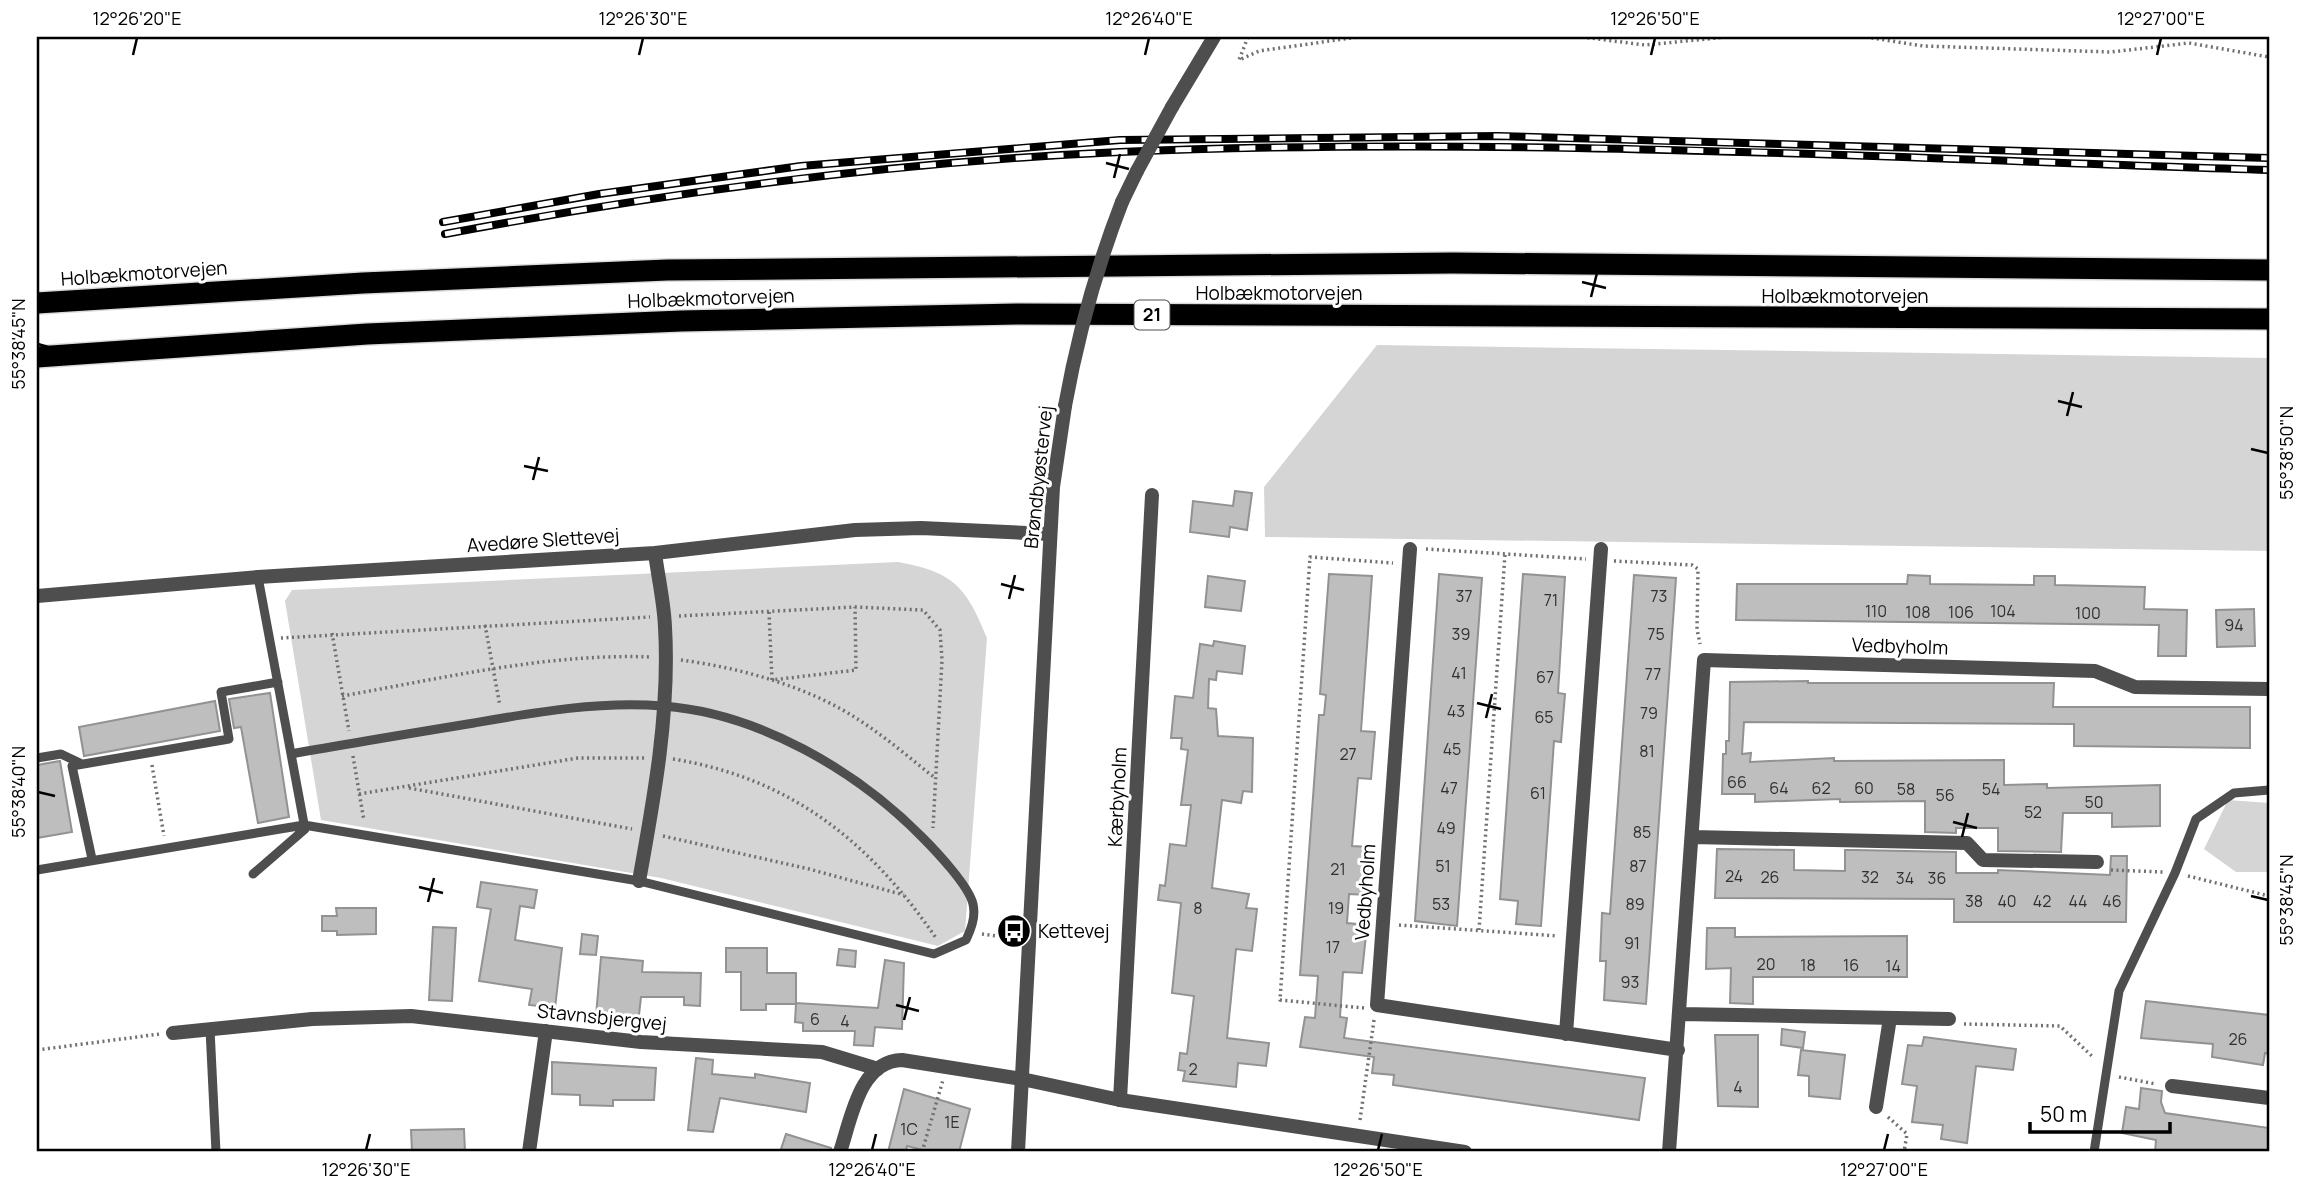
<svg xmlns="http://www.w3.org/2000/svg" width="2306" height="1189" viewBox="0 0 2306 1189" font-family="Manrope,sans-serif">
<rect width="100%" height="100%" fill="#fff"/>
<!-- green -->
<path fill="#d5d5d5" d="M1377,345L2269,358V551L1265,537L1264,487Z
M898,562C953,572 966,586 987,638L965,931L938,946L661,878L321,820L285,601L292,590Z
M2228,800L2269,803V872H2236L2204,849Z"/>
<!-- building -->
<path fill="#bebebe" stroke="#929292" stroke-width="2" d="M1235,491L1252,493L1247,530L1230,527L1229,537L1190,532L1193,501L1233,506Z
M1329,574L1372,576L1361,731L1375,732L1371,779L1358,778L1352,846L1369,847L1366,895L1349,894L1347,923L1367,925L1362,973L1343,972L1340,1017L1347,1018L1344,1038L1645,1078L1639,1120L1393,1085L1394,1075L1372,1073L1374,1057L1300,1047L1305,1017L1315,1018L1318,976L1300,975L1319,715H1324L1326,695L1320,694Z
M1439,574L1482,578L1457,926L1415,921Z
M1523,574L1565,577L1558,693L1565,694L1561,742L1554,741L1541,926L1516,924L1518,901L1500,899Z
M1634,575L1676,578L1646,1004L1604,1000L1606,961H1600L1602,913L1610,914Z
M1908,575L1930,576V584L2034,585V576H2055V585L2145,587L2144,609L2187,610L2186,656H2158L2159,625L1736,620L1737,584H1907Z
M1208,576L1245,581L1241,611L1205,607Z
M2254,609L2255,646L2217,647L2216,610Z
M1214,641L1245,646L1242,674L1217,671L1216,680L1209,679L1208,708L1216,709L1218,736L1253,738L1252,792L1243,791L1241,803L1222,800L1212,888L1249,894L1246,908L1257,909L1252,951L1236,949L1227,1038L1269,1043L1266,1066L1238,1063L1236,1087L1183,1081L1185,1071L1178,1070L1180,1053L1187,1054L1194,996L1172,993L1181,903L1158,900L1160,885L1165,886L1170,844L1186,846L1191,805H1181L1188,750L1181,749L1182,738H1171L1175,696L1193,698L1200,644L1213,646Z
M1808,681V683H2054L2053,707H2250V748L2074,746V724L1744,722L1742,754L1751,753L1750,762L1834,758V761L2004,760V785L2047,784V788L2160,785V826L2112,827V813H2063L2061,852L1998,851V828H1956V833L1925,832V801L1840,802V799L1755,802V794H1722L1723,754H1726V741H1729L1730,682Z
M270,693L289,817L258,823L241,727L234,728L229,699Z
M215,701L220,731L84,756L79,727Z
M60,761L72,832L37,838V765Z
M1717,849L1794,850V870L1845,871V850H1855L1956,852V873H1998V870L2110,875L2111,856H2127L2126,922H1954V899L1715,898Z
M481,882L537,890L534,908L520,906L515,940L562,948L555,1008L529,1005L532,989L479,981L491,909L477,907Z
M336,908H376V934L337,935V931H322V916H337Z
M433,927L456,928L452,1001L429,1000Z
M1707,928H1735V937L1907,936V977H1753V1004L1730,1003L1731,968L1706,969Z
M582,934L598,936L596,955L580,954Z
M726,948H767V973H796V1004H766V1010H741V972H726Z
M839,949L856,951L855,967L837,965Z
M601,957L643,961L642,972L701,973L700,1006L684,1005V997H641L639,1015L596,1016Z
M885,960L904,963L902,1029L875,1027L873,1046L854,1045L855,1031H803V1023L795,1022L796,1003L878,1008Z
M2146,1001L2269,1015V1054L2265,1053L2263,1065L2212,1057L2213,1044L2141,1038Z
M1782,1029L1805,1032L1803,1048L1781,1045Z
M1715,1035H1758V1107L1718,1106Z
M1924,1037L2016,1049L2013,1070L1976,1066L1967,1143L1941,1139L1943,1125L1912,1122L1917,1086L1902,1084L1908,1045L1922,1046Z
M1801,1050L1845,1055L1840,1099L1809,1096V1076L1798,1075Z
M696,1058L713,1060L712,1074L755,1078V1074L810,1083L806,1112L720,1098L713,1132L688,1130Z
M552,1062L656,1068L654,1100H613V1106L580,1105V1095L552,1094Z
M2141,1088L2162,1091L2161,1102L2165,1113L2269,1128V1152H2155L2156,1140L2122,1133L2126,1107L2139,1109Z
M904,1089L970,1109L959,1152H931L907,1146L906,1152H888Z
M464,1129L465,1152H412L411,1130Z
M786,1134L831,1148V1152H780Z"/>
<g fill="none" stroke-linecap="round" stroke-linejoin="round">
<!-- motorway casing -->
<g stroke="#dbdbdb" stroke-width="24">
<path id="motorway" d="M37,303L363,283L667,270L1453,263L2269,270
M37,357L367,334L681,321L1017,314L2269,319"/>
</g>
<!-- path -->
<path stroke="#707070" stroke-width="3.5" stroke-dasharray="2 3.5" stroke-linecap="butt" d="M1248,37L1239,60L1259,51L1358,37
M1582,37L1645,45L1727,37
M1866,37L1923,46L2111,52L2189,43L2269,57
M1426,549L1586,559
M1614,561L1692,565L1698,569L1697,629L1700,644
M769,612L772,680L856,670L855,607
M679,616L855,607L923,610L940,630L942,660L933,828
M485,625L500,706
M332,633L349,731
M281,638L650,617
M681,660C741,668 811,687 862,722C888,739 911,759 935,778
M342,696C444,678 548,653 652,657
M353,756L364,821
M673,759C791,778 870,842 936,938
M152,765L164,836
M409,788L632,829
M359,794L578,758H645
M663,836L809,869L904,895
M2111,870L2163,872
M2188,876L2269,896
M1399,925L1558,936
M1479,930L1505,554
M982,934L1013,938
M1364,1008L1280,1000L1310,557L1393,563
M1964,1024L2060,1026L2094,1058
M37,1050L160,1034
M2119,1077L2156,1084
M1888,1117L1907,1134L1904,1152
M1360,1120L1374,1020
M922,1152L943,1080"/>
<!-- service -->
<path stroke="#4e4e4e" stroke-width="9" d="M37,758L61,754L82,764
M92,859L72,766L229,739L221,692L278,682
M37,870L304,825L639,881L934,954L966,940C971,929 976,917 973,904C969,886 936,851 922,837C856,770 758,713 663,706C599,701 537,712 474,723C413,733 352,743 291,754
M253,874L305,829L258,577
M210,1029L216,1152
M2094,1152L2119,991L2175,873L2196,819L2234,793L2269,790"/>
<!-- minor -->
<path stroke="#4e4e4e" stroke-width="14" d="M1410,549L1377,1005L1678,1050
M37,596L258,577L655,553L855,530L921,528L1050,534
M1693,837L1967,843L1983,860L2097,862
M639,881C654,799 670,711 665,627C664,602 658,577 655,553
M1681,1014L1949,1019
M173,1033L312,1019L411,1016L641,1042L822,1052L878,1069
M1566,1034L1601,549
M2172,1086L2269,1098
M1120,1100L1152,495
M1876,1107L1890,1018
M529,1152L546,1031
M840,1152C851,1120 859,1061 902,1060L1022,1079
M1669,1152L1704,660L2095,671L2135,687L2269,689"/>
<!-- tertiary -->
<path stroke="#4e4e4e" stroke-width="14" d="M1172,107L1214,37
M1122,202L1137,171
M1022,1079L1120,1100L1465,1152
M1018,1152L1053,487L1065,406"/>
<!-- motorway -->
<use href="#motorway" stroke="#000" stroke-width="21"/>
<!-- rail casing -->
<g stroke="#000" stroke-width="8">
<path id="rail" d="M443,222L599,194L801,166L1120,140L1497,136L2269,158
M445,234C668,192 894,162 1120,152C1503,136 1887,158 2269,170"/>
</g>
<!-- rail -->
<use href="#rail" stroke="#fff" stroke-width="5" stroke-dasharray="16" stroke-linecap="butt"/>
<!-- tertiary-bridge -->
<path stroke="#4e4e4e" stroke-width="14" d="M1137,171L1172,107
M1065,406C1078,334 1096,269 1122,202"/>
</g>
<!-- ticks -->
<path fill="none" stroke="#000" stroke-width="2.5" d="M133,55L137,38M639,55L643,38M1145,55L1149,38M1651,55L1655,38M2157,55L2161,38M1106,163L1129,169M1114,178L1120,154M1582,282L1606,288M1591,297L1597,273M38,344L55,349M2058,401L2082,407M2067,416L2073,392M2251,449L2268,453M524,466L548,471M533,480L539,457M1001,584L1024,590M1009,599L1015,575M1477,703L1501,709M1486,718L1492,694M38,792L55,796M1953,822L1977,828M1962,837L1968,813M419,887L443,893M2251,896L2268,900M428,902L434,878M896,1005L919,1011M904,1020L910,997M366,1150L370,1134M872,1150L876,1134M1378,1150L1382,1134M1884,1150L1888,1134"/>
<!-- icons -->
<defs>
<g id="bus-disc" transform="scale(1.75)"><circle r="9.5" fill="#000" stroke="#fff"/><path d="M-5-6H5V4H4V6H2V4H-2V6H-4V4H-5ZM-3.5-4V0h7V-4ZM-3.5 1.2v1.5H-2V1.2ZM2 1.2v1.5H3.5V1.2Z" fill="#fff"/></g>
</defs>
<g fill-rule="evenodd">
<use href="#bus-disc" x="1014" y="931"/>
</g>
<g text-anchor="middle" stroke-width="6" stroke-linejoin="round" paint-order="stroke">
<!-- number labels -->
<g font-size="16" fill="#303030">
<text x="1464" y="602">37</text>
<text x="1659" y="602">73</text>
<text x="1551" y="606">71</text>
<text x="1876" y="617">110</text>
<text x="2003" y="617">104</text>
<text x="1918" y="618">108</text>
<text x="1961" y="618">106</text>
<text x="2088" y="619">100</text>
<text x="2234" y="631">94</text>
<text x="1461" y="640">39</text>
<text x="1656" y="640">75</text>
<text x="1459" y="679">41</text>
<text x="1653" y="680">77</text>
<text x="1545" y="683">67</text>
<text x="1456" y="717">43</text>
<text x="1649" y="719">79</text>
<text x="1544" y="723">65</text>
<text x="1452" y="755">45</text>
<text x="1647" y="757">81</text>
<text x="1348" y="760">27</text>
<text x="1737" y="788">66</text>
<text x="1449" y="794">47</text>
<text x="1779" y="794">64</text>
<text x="1821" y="794">62</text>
<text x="1864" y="794">60</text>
<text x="1906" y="795">58</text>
<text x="1991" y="795">54</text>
<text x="1538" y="799">61</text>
<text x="1945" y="801">56</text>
<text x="2094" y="808">50</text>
<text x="2033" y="818">52</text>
<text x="1446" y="834">49</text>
<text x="1642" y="838">85</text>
<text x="1443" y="872">51</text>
<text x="1638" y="872">87</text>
<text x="1338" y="875">21</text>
<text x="1734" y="882">24</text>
<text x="1770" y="883">26</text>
<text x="1870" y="883">32</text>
<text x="1905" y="884">34</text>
<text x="1937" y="884">36</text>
<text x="1974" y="907">38</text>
<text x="2007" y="907">40</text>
<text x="2042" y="907">42</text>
<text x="2078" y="907">44</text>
<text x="2112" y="907">46</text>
<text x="1441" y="910">53</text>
<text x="1635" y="910">89</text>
<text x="1198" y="914">8</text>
<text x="1336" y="914">19</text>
<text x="1632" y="949">91</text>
<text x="1333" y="953">17</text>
<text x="1766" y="970">20</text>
<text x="1808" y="971">18</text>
<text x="1851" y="971">16</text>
<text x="1893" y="972">14</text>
<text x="1630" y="988">93</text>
<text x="815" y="1025">6</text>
<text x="845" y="1027">4</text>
<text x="2238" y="1045">26</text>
<text x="1193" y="1075">2</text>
<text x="1738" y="1093">4</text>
<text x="952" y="1128">1E</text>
<text x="909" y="1135">1C</text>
</g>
<!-- shield labels -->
<rect fill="#fff" stroke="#4c4c4c" stroke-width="2" x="1134.5" y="300.5" width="35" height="29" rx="5"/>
<g font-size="18" font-weight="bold" fill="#000">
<text x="1152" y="321">21</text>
</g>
<!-- street labels -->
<g font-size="19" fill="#000" stroke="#fff">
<text transform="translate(144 273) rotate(-4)" y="7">Holbækmotorvejen</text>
<text x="1279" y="300">Holbækmotorvejen</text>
<text x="1845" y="303">Holbækmotorvejen</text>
<text transform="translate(711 298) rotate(-2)" y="7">Holbækmotorvejen</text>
<text transform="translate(1038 477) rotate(-84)" y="7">Brøndbyøstervej</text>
<text transform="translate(543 540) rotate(-4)" y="7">Avedøre Slettevej</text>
<text transform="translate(1900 646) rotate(2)" y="7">Vedbyholm</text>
<text transform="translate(1117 797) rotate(-87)" y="7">Kærbyholm</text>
<text transform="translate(1365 892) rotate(-86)" y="7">Vedbyholm</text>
<text transform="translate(602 1017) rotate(6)" y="7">Stavnsbjergvej</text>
</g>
<!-- poi labels -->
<g font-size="19" fill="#000" stroke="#fff" text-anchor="start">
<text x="1038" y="938">Kettevej</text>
</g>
</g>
<!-- border -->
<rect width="2306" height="1189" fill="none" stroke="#ffffff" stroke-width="77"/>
<!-- scale -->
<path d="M2030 1122v10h140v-10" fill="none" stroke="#000000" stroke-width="3.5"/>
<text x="2040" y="1122" font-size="21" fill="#000000" stroke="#ffffff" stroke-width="5" paint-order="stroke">50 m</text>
<rect x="38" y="38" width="2230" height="1112" fill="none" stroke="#000" stroke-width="2.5"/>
<g font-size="18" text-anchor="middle" fill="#000">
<text x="137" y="25">12°26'20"E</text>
<text x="643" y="25">12°26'30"E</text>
<text x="1149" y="25">12°26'40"E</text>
<text x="1655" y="25">12°26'50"E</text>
<text x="2161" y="25">12°27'00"E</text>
<text transform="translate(19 344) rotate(-90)" y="6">55°38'45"N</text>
<text transform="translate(2287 453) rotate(-90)" y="6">55°38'50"N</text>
<text transform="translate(19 792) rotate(-90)" y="6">55°38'40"N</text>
<text transform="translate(2287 900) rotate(-90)" y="6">55°38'45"N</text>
<text x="366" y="1176">12°26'30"E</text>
<text x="872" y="1176">12°26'40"E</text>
<text x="1378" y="1176">12°26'50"E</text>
<text x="1884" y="1176">12°27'00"E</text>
</g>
</svg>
